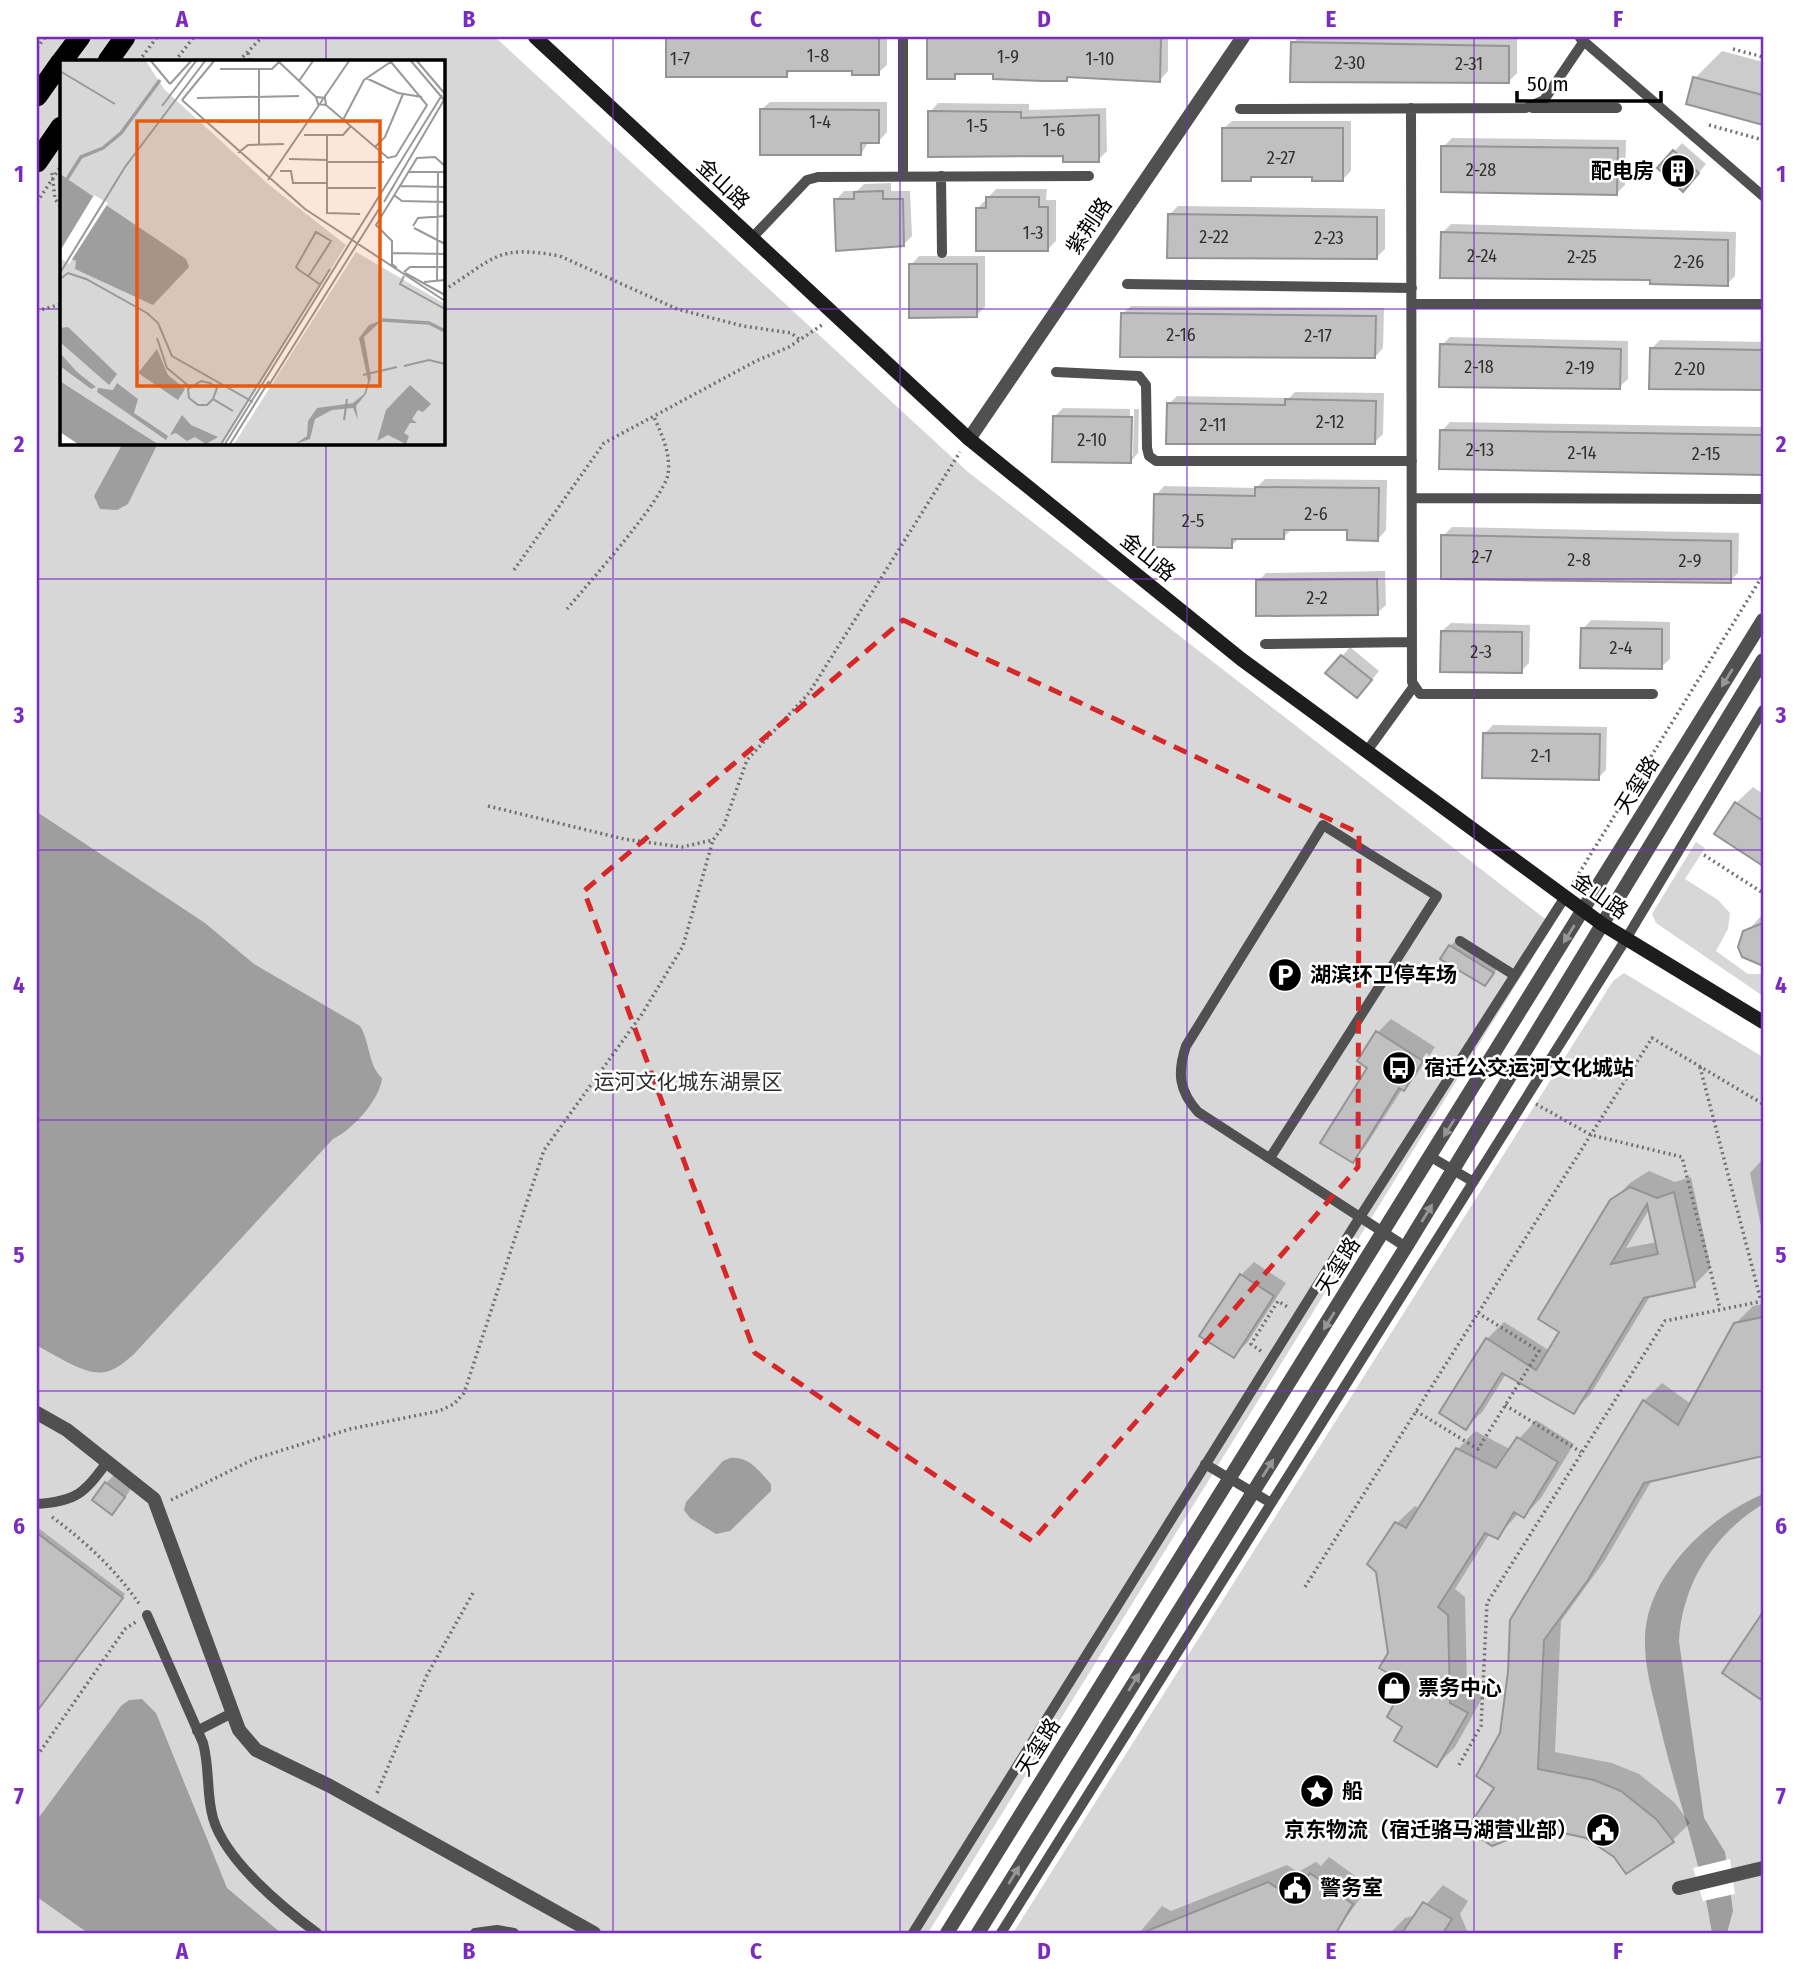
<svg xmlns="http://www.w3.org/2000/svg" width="1800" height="1970" viewBox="0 0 1800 1970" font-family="'Fira Sans Condensed','Noto Sans SC',sans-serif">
<rect width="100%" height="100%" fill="#fff"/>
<!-- green -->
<path fill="#d7d7d7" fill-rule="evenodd" d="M37,37H495L968,472L1553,925L928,1933H37ZM61,61H443V443H61Z
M1696,842L1705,848L1685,879L1718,900L1730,913L1728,929L1716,951L1748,974H1763V996L1656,923L1652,914Z
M1624,973L1763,1057V1933H1013L1613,981Z"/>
<!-- water -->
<path fill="#9e9e9e" d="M123,443H158L128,504L117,510L100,509L94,496Z
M37,812L205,923L254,964L360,1026C370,1042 368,1065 382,1078C380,1100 352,1130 333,1139L134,1354C126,1361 116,1370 105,1372C84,1376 55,1354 37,1346Z
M730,1458C749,1456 759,1471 771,1484V1491L730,1531L716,1534L690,1518L684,1510L686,1502L723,1461Z
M1763,1494V1504C1714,1534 1682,1584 1679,1641L1704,1818L1725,1852L1733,1911L1727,1933H1712C1701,1860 1674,1789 1658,1717C1652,1693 1644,1664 1645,1639C1646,1575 1709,1517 1763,1494Z
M142,1699L156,1713L227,1888L281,1933H88L37,1897V1820L121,1706L129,1700Z"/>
<!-- pier -->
<path fill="#fff" d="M1730,1859L1735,1894L1703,1901L1693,1868Z"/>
<!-- shadow -->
<path fill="#0003" fill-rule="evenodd" d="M668,37H887V65L878,73L854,70H792L786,75H668Z
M929,37H1168V71L1160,80L1071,75L1066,80L995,73L929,77Z
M1299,37L1517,39V73L1508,82L1293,43Z
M1722,51L1763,62V123L1688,103L1695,78Z
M770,102H887V132L879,141H869L861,154L761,110Z
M938,103L1029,104V110L1106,108L1107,151L1098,160L1065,154L930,112Z
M1232,121H1351V171L1343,179L1314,175H1255L1250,180L1223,129Z
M1452,138L1626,140L1625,185L1616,194L1443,147Z
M1682,143L1706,164L1692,181L1659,168Z
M891,183V191H910L912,236L904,244L836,200L844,191H857L864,184Z
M996,189H1047L1046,200H1056V241L1047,250L977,209Z
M1178,206L1385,209V249L1377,257L1169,215Z
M1451,224L1736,232L1735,276L1727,284L1652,278L1442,233Z
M919,256H985V307L977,315L911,265Z
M1131,306L1384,308L1383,348L1375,357L1122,314Z
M1450,337L1628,341V379L1619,387L1442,345Z
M1660,340L1763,342V388L1651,387V349Z
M1295,392L1384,393L1383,434L1375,442L1169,404L1177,396L1289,398Z
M1063,408L1130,409L1129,456H1133L1134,409H1139L1138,453L1130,462L1055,416Z
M1450,422L1763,427V473L1441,467L1442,431Z
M1265,479L1387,480L1386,530L1378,539L1349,528H1293L1283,538L1241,537L1231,546L1156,495L1164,486L1256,488Z
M1452,527L1739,533L1738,573L1730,581L1443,536Z
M1385,571L1386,605L1377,613L1258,581L1266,573Z
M1591,620L1670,622V659L1661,667L1583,629Z
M1451,623L1530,625L1529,663L1521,671L1442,631Z
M1350,647L1379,671L1365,688L1328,673Z
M1493,725L1607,727L1606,770L1598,778L1485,733Z
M1753,787L1763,794V864L1717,834L1736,803Z
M1763,914V960L1756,962L1741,951L1740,939Z
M1459,938L1501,964L1485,984L1450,946Z
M1391,1019L1435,1047L1416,1076L1403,1088L1365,1147L1352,1160L1378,1032ZM1426,1053L1429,1055L1415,1076H1411Z
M1763,1159V1236L1750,1173Z
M1649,1171L1675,1182L1691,1177L1711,1268L1694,1285L1651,1295L1590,1395L1573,1412L1506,1374L1483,1411L1466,1428L1487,1339L1504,1322L1550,1351L1561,1332L1612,1201L1630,1183ZM1650,1208L1657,1242L1626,1248Z
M1254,1262L1286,1283L1247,1343L1233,1356L1241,1275Z
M1763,1304V1454L1652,1480L1605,1560L1561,1621L1555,1752L1612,1763L1639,1774L1674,1802L1690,1823L1672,1841L1615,1856L1497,1788L1510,1672L1512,1620L1644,1401L1662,1383L1691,1404L1735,1324L1753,1306Z
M1536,1420L1574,1444L1541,1498L1524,1516L1519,1513L1497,1537L1490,1533L1455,1589L1465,1597L1467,1686L1484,1695L1455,1747L1437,1765L1404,1727L1389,1653L1397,1523L1415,1506L1420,1509L1458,1449L1475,1431L1510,1449Z
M114,1475L132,1488L120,1504L106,1483Z
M37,1527L125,1594L37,1710Z
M1329,1857L1369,1886L1335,1933H1139L1162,1906L1171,1911L1287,1865L1298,1872L1316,1862L1321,1866Z
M1443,1885L1468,1901L1460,1914L1468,1933H1390L1405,1918L1417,1915Z"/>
<!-- building -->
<path fill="#c0c0c0" stroke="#949494" stroke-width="2" fill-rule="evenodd" d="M666,37H879V75H852V71H787V77H666Z
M927,37H1161L1160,82L1067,77V81H1043L993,79V74H955V79H927Z
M1291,42L1509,46V83L1290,82Z
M1693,77L1763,95V125L1686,104Z
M760,109L879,110V143H861V155H760Z
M928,111L1021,112V118L1099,115V162H1063V156L928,157Z
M1222,128H1343V181H1312V177H1251V181H1222Z
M1441,146L1618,148L1617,195L1441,192Z
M1673,150L1699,173L1683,192L1657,168Z
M883,191V199H903L904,246L836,251L834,199H854V192Z
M986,197H1039V207H1048V251H976V208H986Z
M1168,214L1377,217V259L1167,258Z
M1441,232L1728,240V286L1650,284V280L1440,278Z
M909,264H977V317L909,318Z
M1121,313L1376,316L1375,358L1120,357Z
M1440,344L1621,349L1620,389L1439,387Z
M1650,348L1763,350V390L1649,389Z
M1285,399L1376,401L1375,444H1166L1167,403L1285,405Z
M1053,416L1132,417L1131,463L1052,462Z
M1440,430L1763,435V475L1439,469Z
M1255,487L1379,488L1378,541L1347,540V530H1284V539H1232V548L1153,547L1154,494L1255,496Z
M1441,535L1731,541V583L1441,579Z
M1377,579L1378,615L1256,616V580Z
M1581,628L1662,629V669L1580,668Z
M1441,631L1522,632V673L1440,672Z
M1341,655L1372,680L1357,698L1325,673Z
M1483,733L1600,734L1599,780L1482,778Z
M1735,802L1763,821V866L1714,834Z
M1763,923V966L1742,957L1738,947L1743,931Z
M1449,945L1494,973L1485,986L1440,959Z
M1376,1031L1423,1061L1404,1091L1399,1088L1353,1163L1320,1143L1367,1068L1357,1061Z
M1630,1187L1657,1198L1674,1192L1695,1287L1644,1298L1574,1414L1502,1373L1466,1430L1439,1413L1486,1338L1536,1370L1559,1332L1538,1319L1610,1200ZM1647,1204L1658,1254L1611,1264Z
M1240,1274L1274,1296L1234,1358L1199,1336Z
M1763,1317V1456L1644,1483L1588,1580L1544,1640L1538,1769L1594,1780L1621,1791L1656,1819L1674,1842L1626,1874L1614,1857L1586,1838L1554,1831L1524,1833L1492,1846L1467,1829L1494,1788L1476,1776L1500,1733L1508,1672L1510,1620L1643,1400L1678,1425L1734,1323Z
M1517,1437L1558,1462L1524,1518L1514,1512L1498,1539L1485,1533L1438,1607L1448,1615L1450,1703L1468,1713L1437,1767L1394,1741L1402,1727L1387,1717L1396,1700L1382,1693L1393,1676L1379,1668L1388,1653L1376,1572L1367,1564L1395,1522L1406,1528L1456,1448L1496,1468Z
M105,1482L125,1497L112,1515L92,1500Z
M37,1533L123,1598L37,1711Z
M1763,1612V1701L1722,1673Z
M1310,1873L1353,1904L1336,1933H1142L1268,1882L1279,1889L1298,1879L1303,1883Z
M1423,1902L1452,1919L1443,1933H1402Z"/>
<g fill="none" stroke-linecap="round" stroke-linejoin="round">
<!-- highway casing -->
<g stroke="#dbdbdb" stroke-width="24">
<path id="highway" d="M62,61L80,37
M108,61L125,37
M37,96L61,62"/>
</g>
<!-- path -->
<path stroke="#727272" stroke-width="3.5" stroke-dasharray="2 3.5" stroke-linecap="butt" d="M37,48L45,37
M1733,49L1763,57
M248,53L250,61
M139,61L157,37
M175,61L194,37
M239,61L262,37
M1709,125L1763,140
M52,173L55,199L61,207
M444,290C495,259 495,244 560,256L677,309L743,326L791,333L800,340
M37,311L61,304
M514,570L604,443L756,361L789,347L822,325
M567,609C587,585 664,499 668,474C671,454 662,435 654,417
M488,806L624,839L682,847L713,840L724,825L747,760L809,693L960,452
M1704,855L1763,893
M1573,883L1763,575
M1700,1067L1761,1301
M1536,1104L1591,1135L1682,1157L1720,1309
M1261,1351L1251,1344L1278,1301L1289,1308
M1505,1405L1581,1452
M1416,1411L1478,1449L1539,1351L1478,1313
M171,1500L254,1459L350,1429L439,1411L454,1404L464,1393L544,1150L642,1014L683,946L713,840
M52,1517C86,1542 116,1570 140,1605
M1305,1587L1652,1038L1763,1104
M37,1756L125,1629L136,1622
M1459,1765L1481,1726L1487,1603L1665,1321L1763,1301
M377,1793L427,1675L473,1593"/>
<!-- lane -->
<path stroke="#505050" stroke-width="10" d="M1580,38L1763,196
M1411,108L1412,682L1420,694H1653
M1532,108H1617
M1240,109L1526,108L1544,100L1584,41
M903,176V37
M941,176L942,253
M751,239L807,180L818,177L1089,176
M1127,284L1412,288
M1412,304H1763
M1056,372L1139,376L1146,385L1147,448L1149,456L1156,461H1412
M1412,498L1763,499
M1265,644L1412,642
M1367,751L1414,686
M1460,941L1514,975
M1431,1157L1472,1181
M1270,1158L1437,896L1323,825L1186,1046C1177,1073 1179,1091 1198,1112L1406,1247
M1205,1464L1271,1503
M37,1504C78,1501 84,1493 108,1461
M147,1615L203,1743C210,1768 206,1793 213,1818C225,1860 282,1907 317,1933
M197,1731L232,1713
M475,1933L497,1930L514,1933
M913,1933L1360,1217L1565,897
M1001,1933L1626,939L1763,710"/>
<!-- street -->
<path stroke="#505050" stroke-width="14" d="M969,439L1243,37
M37,1413L67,1430L154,1499L239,1730L256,1750L330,1786L594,1933
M1679,1888L1763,1868
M947,1933L1763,620
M978,1933L1406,1247L1763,660"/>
<!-- secondary -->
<path stroke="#1d1d1d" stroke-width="14" d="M535,37L969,439L1241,659L1602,924L1763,1022"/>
<!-- highway -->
<use href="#highway" stroke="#000" stroke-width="21"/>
<!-- highway-bridge casing -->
<g stroke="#dbdbdb" stroke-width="24" stroke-linecap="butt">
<path id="highway-bridge" d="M37,162L61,127"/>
</g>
<!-- path-bridge -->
<path stroke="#727272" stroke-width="3.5" stroke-dasharray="2 3.5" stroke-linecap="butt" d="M37,202L61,166"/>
<!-- highway-bridge -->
<use href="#highway-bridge" stroke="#000" stroke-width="21"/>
</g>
<!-- one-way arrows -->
<defs><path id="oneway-solid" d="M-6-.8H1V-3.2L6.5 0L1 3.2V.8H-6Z" transform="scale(1.75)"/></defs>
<g fill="#969696">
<use href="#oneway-solid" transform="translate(1727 678) rotate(122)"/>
<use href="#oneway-solid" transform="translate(1569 934) rotate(122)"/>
<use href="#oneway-solid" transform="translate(1449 1128) rotate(122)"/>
<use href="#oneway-solid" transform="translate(1427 1213) rotate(-59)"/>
<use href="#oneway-solid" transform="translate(1329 1321) rotate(122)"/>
<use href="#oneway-solid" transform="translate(1268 1468) rotate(-58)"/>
<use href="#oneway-solid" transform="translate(1134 1682) rotate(-58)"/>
<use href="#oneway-solid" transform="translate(1014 1875) rotate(-59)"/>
</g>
<!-- marked area -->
<path fill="none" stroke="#d62828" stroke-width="5" stroke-dasharray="14 9" stroke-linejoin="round" d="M903,620L1359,833L1358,1167L1032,1541L755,1353L584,891Z"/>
<!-- grid -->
<path fill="none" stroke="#7b2cbf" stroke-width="2" stroke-opacity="0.55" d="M326,37V61M613,37V1933M900,37V1933M1187,37V1933M1474,37V1933M37,309H61M443,309H1763M326,443V1933M37,579H1763M37,850H1763M37,1120H1763M37,1391H1763M37,1661H1763"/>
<!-- icons -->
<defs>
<g id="building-disc" transform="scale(1.75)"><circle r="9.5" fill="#000" stroke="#fff"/><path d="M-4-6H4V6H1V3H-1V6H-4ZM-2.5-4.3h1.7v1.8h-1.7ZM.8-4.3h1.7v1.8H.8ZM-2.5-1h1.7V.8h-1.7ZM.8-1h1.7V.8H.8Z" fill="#fff"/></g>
<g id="parking-disc" transform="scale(1.75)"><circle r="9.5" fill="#000" stroke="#fff"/><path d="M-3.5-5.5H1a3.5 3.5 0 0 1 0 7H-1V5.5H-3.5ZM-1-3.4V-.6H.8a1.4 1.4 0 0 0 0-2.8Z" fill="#fff"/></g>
<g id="bus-disc" transform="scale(1.75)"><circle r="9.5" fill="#000" stroke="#fff"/><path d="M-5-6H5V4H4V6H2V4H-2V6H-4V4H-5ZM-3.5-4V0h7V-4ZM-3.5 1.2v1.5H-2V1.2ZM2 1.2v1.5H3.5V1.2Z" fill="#fff"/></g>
<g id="shop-disc" transform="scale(1.75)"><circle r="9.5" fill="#000" stroke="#fff"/><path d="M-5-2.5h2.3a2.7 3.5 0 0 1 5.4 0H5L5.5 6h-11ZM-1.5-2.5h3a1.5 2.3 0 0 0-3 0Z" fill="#fff"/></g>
<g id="sight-disc" transform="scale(1.75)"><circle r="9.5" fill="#000" stroke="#fff"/><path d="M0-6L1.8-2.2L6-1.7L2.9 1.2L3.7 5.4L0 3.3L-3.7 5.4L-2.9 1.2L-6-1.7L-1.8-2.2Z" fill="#fff"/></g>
<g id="civic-disc" transform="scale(1.75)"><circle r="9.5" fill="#000" stroke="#fff"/><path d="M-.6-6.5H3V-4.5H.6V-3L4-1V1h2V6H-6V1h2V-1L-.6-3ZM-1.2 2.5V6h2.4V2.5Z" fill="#fff"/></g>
</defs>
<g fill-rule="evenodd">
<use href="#building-disc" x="1678" y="171"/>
<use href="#parking-disc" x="1285" y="975"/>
<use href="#bus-disc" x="1399" y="1068"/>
<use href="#shop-disc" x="1394" y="1688"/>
<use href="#sight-disc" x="1317" y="1791"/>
<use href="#civic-disc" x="1603" y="1830"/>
<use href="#civic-disc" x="1295" y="1888"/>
</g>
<g text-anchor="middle" stroke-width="5" stroke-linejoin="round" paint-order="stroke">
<!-- number labels -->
<g font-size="18" fill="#303030">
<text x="818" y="62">1-8</text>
<text x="1008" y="63">1-9</text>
<text x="680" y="65">1-7</text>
<text x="1100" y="65">1-10</text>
<text x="1350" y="69">2-30</text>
<text x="1469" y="70">2-31</text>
<text x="820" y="128">1-4</text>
<text x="977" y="132">1-5</text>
<text x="1054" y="136">1-6</text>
<text x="1281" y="164">2-27</text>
<text x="1481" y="176">2-28</text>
<text x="1033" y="239">1-3</text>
<text x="1214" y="243">2-22</text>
<text x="1329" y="244">2-23</text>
<text x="1482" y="262">2-24</text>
<text x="1582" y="263">2-25</text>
<text x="1689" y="268">2-26</text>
<text x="1181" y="341">2-16</text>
<text x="1318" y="342">2-17</text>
<text x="1479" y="373">2-18</text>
<text x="1580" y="374">2-19</text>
<text x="1690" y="375">2-20</text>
<text x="1330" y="428">2-12</text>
<text x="1213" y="431">2-11</text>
<text x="1092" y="446">2-10</text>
<text x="1480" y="456">2-13</text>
<text x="1582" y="459">2-14</text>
<text x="1706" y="460">2-15</text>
<text x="1316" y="520">2-6</text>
<text x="1193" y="527">2-5</text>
<text x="1482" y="563">2-7</text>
<text x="1579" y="566">2-8</text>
<text x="1690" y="567">2-9</text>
<text x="1317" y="604">2-2</text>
<text x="1621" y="654">2-4</text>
<text x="1481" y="658">2-3</text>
<text x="1541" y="762">2-1</text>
</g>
<!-- poi labels -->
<g font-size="21" font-weight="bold" fill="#000" stroke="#fff" text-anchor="start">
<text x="1654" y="178" text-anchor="end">配电房</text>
<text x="1310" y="982">湖滨环卫停车场</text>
<text x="1424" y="1075">宿迁公交运河文化城站</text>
<text x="1418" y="1695">票务中心</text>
<text x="1342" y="1798">船</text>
<text x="1578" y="1837" text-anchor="end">京东物流（宿迁骆马湖营业部）</text>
<text x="1320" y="1895">警务室</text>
</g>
<!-- street labels -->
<g font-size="21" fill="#000" stroke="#fff">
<text transform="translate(723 184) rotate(43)" y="7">金山路</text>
<text transform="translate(1089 226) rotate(-56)" y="7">紫荆路</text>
<text transform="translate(1148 557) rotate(39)" y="7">金山路</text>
<text transform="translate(1637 785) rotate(-58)" y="7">天玺路</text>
<text transform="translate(1600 896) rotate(35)" y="7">金山路</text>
<text transform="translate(1338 1266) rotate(-58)" y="7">天玺路</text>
<text transform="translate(1038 1747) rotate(-58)" y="7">天玺路</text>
</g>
<!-- park labels -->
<g font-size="21" fill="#2e2e2e" stroke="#fff">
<text x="688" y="1089">运河文化城东湖景区</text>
</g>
</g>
<!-- overview -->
<g transform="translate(60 60)">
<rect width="385" height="385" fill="#fff"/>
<path d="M0,1H86L104,29L208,124L286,185L163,384H98L0,321ZM296,192L385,244V384H174Z" fill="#d7d7d7"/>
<path d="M0,114L126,199L129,207L93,245L15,209L16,201L0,194ZM322,260L304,277L311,318L306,334L296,346L298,360L293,348L272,350L255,359L250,379L235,384L247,376L248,361L257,348L293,343L304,334L308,321L299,278L309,265ZM8,267L57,314L49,325L0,282V268ZM97,289L108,315L125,329L118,340L78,313ZM0,293L17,312L36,327L31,329L0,306ZM0,321L76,370L98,384H18L0,372ZM57,323L78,339L74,353L108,376L106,380L37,332L38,328L53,330ZM350,325L371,344L363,352L358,350L352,359L357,363H350L344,373L349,376L346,384L328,375L317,381L326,350ZM122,355L131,365L158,377L146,384L135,377L127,381L116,373L110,375Z" fill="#9e9e9e"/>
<path d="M34,135L48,143L9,204L0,198V191Z" fill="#fff"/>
<path fill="none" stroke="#9e9e9e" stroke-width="3.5" d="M7,119L21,97L43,88L61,73L100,20M322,260L369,263L385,271"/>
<path fill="none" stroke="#999" stroke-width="2" d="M91,1L110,24M218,1L256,37M351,1L385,41M357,1L385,34M160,9H212L219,2M0,11L55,44M306,18L338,33L362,37M239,21L253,1M110,24L131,1M137,38L239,36M122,40L245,149L385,241M122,40L154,1M266,45L258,44L256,37L265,38L266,45L328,98L336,96L367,45L331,2M102,46L136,1M283,60L304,20L332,1M158,62H239M244,75H283L291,66M267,75V153L300,154M199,84V9M315,87L325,77L343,34M178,93L188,85L224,84M229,99L267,100M267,102H324M220,111H231L233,123H267M349,112H385M208,120L289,1M340,126L385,127M267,128H316M334,135L342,141L385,142M324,142L384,40M353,166L358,158L385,156M354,168L385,184M332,193L385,194M337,208L332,204V181L316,165L357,98L375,97L385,106M344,212L350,207H385M0,213L65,107L145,1M345,213L385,235M344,216L340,224L385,249M248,217L271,181L256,172L236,207L239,210L261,225M0,219L8,213L26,219L87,253L98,263L112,296L193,342M364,222L385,220M377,222L378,112M97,278L107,308L130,327M344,306L369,300L385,304M303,315L337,307M209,325L319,149M153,339L147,345H138L129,338L128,329L141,321L150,323L157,328L153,339L173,351M284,360L287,339M161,384L270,209M165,384L382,35M170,384L209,321"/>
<path fill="#e8590c" fill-opacity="0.15" stroke="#e8590c" stroke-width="3.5" d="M77,61H320V326H77Z"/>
<rect width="385" height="385" fill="none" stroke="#000" stroke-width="3.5"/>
</g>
<!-- border -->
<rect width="1800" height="1970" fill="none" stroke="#ffffff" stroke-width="77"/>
<!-- scale -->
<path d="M1517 91v10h144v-10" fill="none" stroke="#000000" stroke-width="3.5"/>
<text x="1527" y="91" font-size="21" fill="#000000" stroke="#ffffff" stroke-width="5" paint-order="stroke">50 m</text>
<rect x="38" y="38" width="1724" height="1894" fill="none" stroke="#7b2cbf" stroke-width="2.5"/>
<g font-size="23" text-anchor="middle" font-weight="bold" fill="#7b2cbf">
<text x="182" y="27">A</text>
<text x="469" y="27">B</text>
<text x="756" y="27">C</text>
<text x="1044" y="27">D</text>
<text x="1331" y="27">E</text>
<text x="1618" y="27">F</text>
<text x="19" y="182">1</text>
<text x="1781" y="182">1</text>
<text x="19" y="452">2</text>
<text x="1781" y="452">2</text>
<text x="19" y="723">3</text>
<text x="1781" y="723">3</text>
<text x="19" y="993">4</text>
<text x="1781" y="993">4</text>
<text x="19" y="1263">5</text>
<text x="1781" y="1263">5</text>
<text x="19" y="1534">6</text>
<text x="1781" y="1534">6</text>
<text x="19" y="1804">7</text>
<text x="1781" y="1804">7</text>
<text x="182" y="1959">A</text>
<text x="469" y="1959">B</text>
<text x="756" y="1959">C</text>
<text x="1044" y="1959">D</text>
<text x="1331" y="1959">E</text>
<text x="1618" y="1959">F</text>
</g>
</svg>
